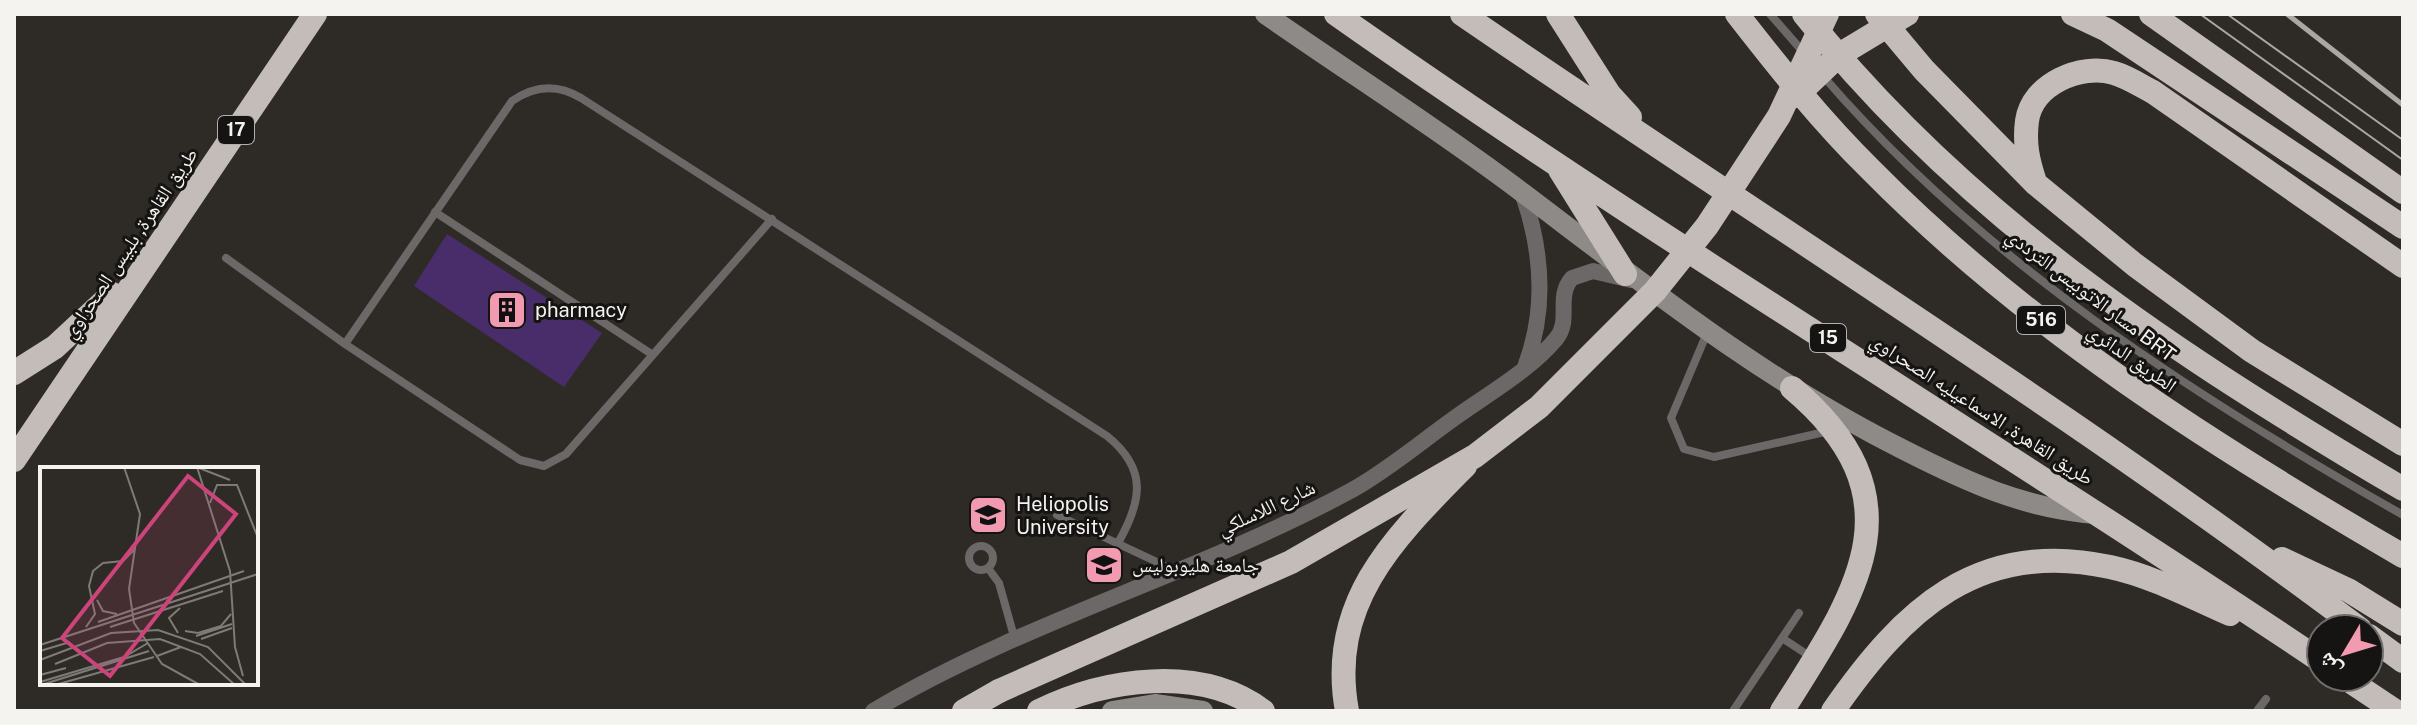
<svg xmlns="http://www.w3.org/2000/svg" width="2417" height="725" viewBox="0 0 2417 725" font-family="'Public Sans','Noto Naskh Arabic',sans-serif">
<rect width="100%" height="100%" fill="#2e2b26"/>
<!-- building -->
<path fill="#482d6a" d="M447,234L602,333L564,387L414,286Z"/>
<g fill="none" stroke-linecap="round" stroke-linejoin="round">
<!-- lane -->
<path stroke="#6b6867" stroke-width="8" d="M1770,14L1804,53
M1823,76C1983,261 2192,395 2403,515
M435,212L653,355
M226,258L345,344L520,460L544,466L566,454L772,219
M1707,333L1671,418L1684,449L1714,457L1829,431
M345,344L512,101C535,85 558,84 581,98L1107,436C1148,469 1142,501 1118,543
M1057,515L1176,571
M969 558a12 12 0 1 1 24 0a12 12 0 1 1-24 0Z
M988,568L999,583L1015,640
M1782,638L1811,657
M1733,711L1799,613
M2257,711L2266,699"/>
<!-- street -->
<path stroke="#6b6867" stroke-width="16" d="M1522,192C1542,249 1547,307 1526,364
M873,711C1024,621 1197,574 1352,490C1388,470 1422,441 1456,417C1488,394 1530,370 1556,339C1572,320 1555,297 1572,278L1593,271L1631,280"/>
<!-- secondary -->
<path stroke="#8e8a88" stroke-width="20" d="M1265,14C1351,74 1440,130 1523,193C1646,286 1765,381 1904,450C1967,482 2025,509 2097,514
M1112,711L1155,704L1203,711"/>
<!-- highway -->
<path stroke="#c3bcb8" stroke-width="24" d="M1336,14C1657,240 1995,442 2321,661
M1462,14C1761,219 2070,411 2360,629
M1558,14L1609,94L1630,117
M1737,14C1779,68 1822,122 1871,170C2027,328 2212,445 2403,556
M1804,14C1966,218 2181,358 2403,489
M1877,14L1924,70L2036,184L2135,265L2252,351L2403,444
M2073,14L2107,30L2403,227
M2151,14L2403,192
M1560,170L1625,274
M2035,182C2028,161 2024,144 2027,121C2032,84 2081,63 2114,73C2128,77 2141,86 2153,92L2403,266
M14,373L55,347L112,294
M14,460L315,14
M2282,559L2348,590L2403,624
M2369,636L2403,661
M2344,677L2395,711
M964,711L999,691
M1039,711C1104,679 1200,664 1263,711
M1347,711C1327,602 1395,537 1465,466
M1782,711C1856,594 1924,499 1792,388
M1833,711C1903,610 1978,538 2110,567C2152,576 2191,597 2230,614"/>
<!-- tram -->
<path stroke="#aaa7a4" stroke-width="2" d="M2200,14L2403,160
M2227,14L2403,140"/>
<!-- rail -->
<path stroke="#aaa7a4" stroke-width="5" d="M2287,14L2403,105"/>
<!-- highway-bridge -->
<path stroke="#c3bcb8" stroke-width="24" d="M1796,96L1839,55L1907,14
M999,691L1291,562L1475,456L1539,407L1655,291L1707,226L1779,116L1827,14"/>
</g>
<!-- icons -->
<defs>
<g id="building-square" transform="scale(2)"><rect x="-9" y="-9" width="18" height="18" rx="4" fill="#f29ab0" stroke="#151412"/><path d="M-4-6H4V6H1V3H-1V6H-4ZM-2.5-4.3h1.7v1.8h-1.7ZM.8-4.3h1.7v1.8H.8ZM-2.5-1h1.7V.8h-1.7ZM.8-1h1.7V.8H.8Z" fill="#111"/></g>
<g id="university-square" transform="scale(2)"><rect x="-9" y="-9" width="18" height="18" rx="4" fill="#f29ab0" stroke="#151412"/><path d="M0-5L7-2L0 1L-7-2ZM-4 1L0 2.5L4 1V4Q0 6-4 4Z" fill="#111"/></g>
</defs>
<g fill-rule="evenodd">
<use href="#building-square" x="507" y="310"/>
<use href="#university-square" x="988" y="515"/>
<use href="#university-square" x="1104" y="565"/>
</g>
<g text-anchor="middle" stroke-width="6" stroke-linejoin="round" paint-order="stroke">
<!-- shield labels -->
<g fill="#151412" stroke="#b2b0ad" stroke-width="2">
<rect x="218" y="116" width="36" height="28" rx="6"/>
<rect x="2017" y="306" width="48" height="28" rx="6"/>
<rect x="1810" y="324" width="36" height="28" rx="6"/>
</g>
<g font-size="18" font-weight="bold" fill="#f5f3f0">
<text x="236" y="136">17</text>
<text x="2041" y="326">516</text>
<text x="1828" y="344">15</text>
</g>
<!-- street labels -->
<g font-size="20" fill="#f5f3f0" stroke="#151412">
<text transform="translate(130 243) rotate(-56)" y="7">طريق القاهرة, بلبيس الصحراوي</text>
<text transform="translate(2091 295) rotate(37)" y="7">مسار الاتوبيس الترددي BRT</text>
<text transform="translate(2132 358) rotate(35)" y="7">الطريق الدائري</text>
<text transform="translate(1982 409) rotate(33)" y="7">طريق القاهرة, الاسماعيليه الصحراوي</text>
<text transform="translate(1266 508) rotate(-25)" y="7">شارع اللاسلكي</text>
</g>
<!-- poi labels -->
<g font-size="20" fill="#f5f3f0" stroke="#151412" text-anchor="start">
<text x="535" y="317">pharmacy</text>
<text x="1016" y="511">Heliopolis<tspan x="1016" dy="23">University</tspan></text>
<text x="1132" y="572">جامعة هليوبوليس</text>
</g>
</g>
<!-- overview -->
<g transform="translate(40 467)">
<rect width="218" height="218" fill="#2e2b26"/>
<path fill="none" stroke="#7e7b77" stroke-width="2" d="M84,0L100,47L89,122L94,156L122,197L160,218M157,0L190,104L195,180L203,209M159,1L190,13M170,36L177,18H197L218,71M57,133L63,144L77,147M58,155L204,104M46,160L55,147L49,119L53,104L63,96L83,94L94,83M70,160L183,124M145,164L158,166L181,159L191,147M138,166L129,151L140,141M156,169L192,157M161,172L192,161M0,178L218,107M0,184L30,175M117,189L141,180M0,193L71,166L118,163L168,180L206,218M15,197L67,176L120,172L160,187L195,218M0,208L26,201M0,215L84,190L108,176M1,218L109,184M15,218L114,190"/>
<path fill="#cc4479" fill-opacity="0.15" stroke="#cc4479" stroke-width="4" d="M148,9L196,47L70,209L22,171Z"/>
<rect width="218" height="218" fill="none" stroke="#f5f3f0" stroke-width="4"/>
</g>
<!-- border -->
<rect width="2417" height="725" fill="none" stroke="#f5f3f0" stroke-width="32"/>
<!-- north arrow -->
<g transform="translate(2345 653) rotate(232)"><circle r="38" fill="#151412" stroke="#6f6d6b" stroke-width="2"/>
<path d="M0-6L14 30L0 20L-14 30Z" fill="#f29ab0"/>
<text y="-12" font-size="22" font-weight="bold" text-anchor="middle" fill="#f5f3f0">ش</text>
</g>
</svg>
